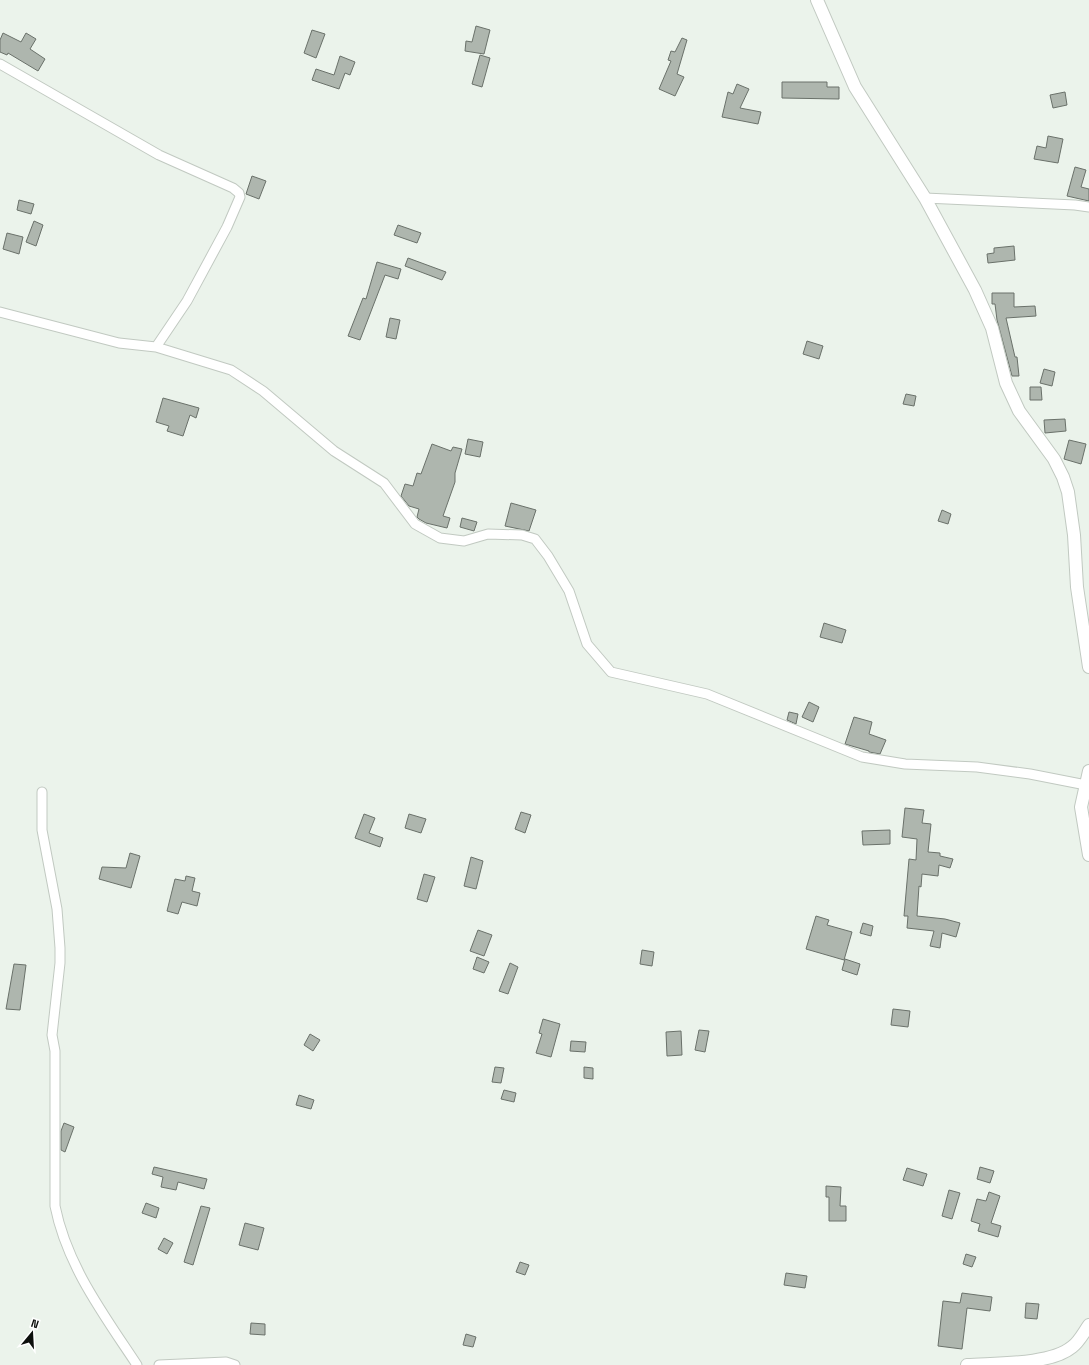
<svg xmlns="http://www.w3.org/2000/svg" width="1089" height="1365" viewBox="0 0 1089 1365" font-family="'Space Grotesk',sans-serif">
<rect width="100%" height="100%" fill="#ebf3eb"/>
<!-- building -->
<path fill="#aeb6ae" stroke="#6a716a" d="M476,26L490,30L484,54L465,51L466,41L472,42Z
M312,30L325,34L316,58L304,53Z
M3,33L21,42L26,33L36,39L30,49L45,59L38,71L8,53L7,55L0,52V40Z
M682,38L687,40L677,74L684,77L675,96L659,89L671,61L668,60L671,51L675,52Z
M480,55L490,58L482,87L472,84Z
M340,56L355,62L350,75L345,73L339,89L312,80L316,69L334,75Z
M782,82H827V87H839V99L782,98Z
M737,84L749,89L740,108L761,112L758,124L722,117L728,92L733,94Z
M1065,92L1067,105L1053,108L1050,95Z
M1048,136L1063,139L1058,163L1034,159L1037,146L1046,148Z
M1075,167L1086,170L1081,187L1089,189V201L1067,196Z
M252,176L266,181L259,199L246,194Z
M19,200L34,204L31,214L17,210Z
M34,221L43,225L36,246L26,242Z
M398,225L421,233L417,243L394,235Z
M7,233L23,237L19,254L3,249Z
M1014,246L1015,260L988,263L987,254L994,253V248Z
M408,258L446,272L442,280L405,266Z
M377,262L401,269L398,279L385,275L360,340L348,336L363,298L366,299Z
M992,293H1014V307L1035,306L1036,316L1006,318L1015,357H1017L1019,376H1012L997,320L995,304H992Z
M390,318L400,320L396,339L386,337Z
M807,341L823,346L819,359L803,354Z
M1044,369L1055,372L1052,386L1040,383Z
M1030,387H1041L1042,400H1030Z
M906,394L916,396L914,406L903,404Z
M163,398L199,408L196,418L190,415L183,436L167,431L169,426L156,422Z
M1065,419L1066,431L1045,433L1044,420Z
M468,439L483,442L480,457L465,454Z
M1069,440L1086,444L1081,464L1064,459Z
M432,444L451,451L453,447L462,449L455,473V482L443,516L450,518L447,528L426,523L419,519L417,517L419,509L409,506L401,496L405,484L413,486L417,473L421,474Z
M511,503L536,510L529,531L505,526Z
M942,510L951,514L948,524L938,521Z
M462,518L477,522L474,531L460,527Z
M824,623L846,630L842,643L820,637Z
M809,702L819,707L813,722L802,717Z
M789,712L798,714L796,724L787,720Z
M854,717L872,722L869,734L886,740L880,754L869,752V751L845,744Z
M905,808L924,810L922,823L931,824L928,852L940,853V856L953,859L950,868L939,865L938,876L922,874L921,887L919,886L917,916L945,919L960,923L956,937L942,933L940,948L930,946L934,931L907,928L908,916H904L909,859L916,860L917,839L902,837Z
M521,812L531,815L525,833L515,829Z
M364,814L375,818L369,833L383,838L380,847L355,838Z
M409,814L426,819L421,833L405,828Z
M890,830V844L863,845L862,831Z
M130,853L140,856L131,888L99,879L102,867L126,868Z
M471,857L483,861L476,889L464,886Z
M424,874L435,877L427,902L417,899Z
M186,876L195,878L192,891L200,893L197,906L182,902L178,914L167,911L175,879L185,881Z
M816,916L829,920L827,925L852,932L844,960L806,949Z
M863,923L873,926L871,936L860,933Z
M478,930L492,935L484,956L470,951Z
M642,950L654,952L652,966L640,964Z
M477,957L489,962L484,973L473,969Z
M845,959L860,964L857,975L842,970Z
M510,963L518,967L508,994L499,991Z
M14,964L26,965L20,1010L6,1009Z
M893,1009L910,1011L908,1027L891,1025Z
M543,1019L560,1024L551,1057L536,1053L542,1034L539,1033Z
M699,1030L709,1031L705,1052L695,1050Z
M681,1031L682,1055L667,1056L666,1032Z
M310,1034L320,1040L313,1051L304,1045Z
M571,1041L586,1042L585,1052L570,1051Z
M495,1067L504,1068L501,1083L492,1082Z
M584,1067L593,1068V1079L584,1078Z
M504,1090L516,1093L514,1102L501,1099Z
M299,1095L314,1100L311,1109L296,1105Z
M64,1123L74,1127L65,1152L61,1150V1131Z
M154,1167L207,1179L204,1189L178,1182L176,1190L161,1187L163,1177L152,1174Z
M980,1167L994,1171L990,1183L977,1179Z
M907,1168L927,1174L923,1186L903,1180Z
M826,1186L841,1187L840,1206H846V1221H829V1197H826Z
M949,1190L960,1193L952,1219L942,1216Z
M989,1192L1000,1196L991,1223L1001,1226L998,1237L978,1231L980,1224L971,1221L977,1199L986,1201Z
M146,1203L159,1208L156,1218L142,1213Z
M201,1206L210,1208L193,1265L184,1262Z
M245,1223L264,1228L258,1250L239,1245Z
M164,1238L173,1243L167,1254L158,1249Z
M966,1254L976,1257L972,1267L963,1264Z
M520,1262L529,1265L525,1275L516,1272Z
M786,1273L807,1276L805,1288L784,1285Z
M962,1293L992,1297L990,1311L967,1308L962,1349L938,1346L943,1301L960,1303Z
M1026,1303L1039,1304L1037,1319L1025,1318Z
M251,1323L265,1324V1335L250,1334Z
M466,1334L476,1337L473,1347L463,1345Z"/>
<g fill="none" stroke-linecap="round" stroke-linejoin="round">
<!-- minor casing -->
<g stroke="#c1c9c1" stroke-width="11">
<path id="minor" d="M0,64L159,155L233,188L239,193L240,197L227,227L187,301L156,347
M925,198L1075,205L1089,207
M0,312L119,343L156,347L231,370L263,391L334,451L384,483L415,524L440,538L464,541L488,534L522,535L535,539L548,556L569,591L587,644L611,672L707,694L862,757L905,764L977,767L1030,774L1086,785
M42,792V830L57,909L60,948V963L52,1035L55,1051V1206C67,1266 104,1315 137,1365
M159,1365L226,1362L235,1365"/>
</g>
<!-- tertiary casing -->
<g stroke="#c1c9c1" stroke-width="14">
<path id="tertiary" d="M817,0L855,87L925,198L975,290L992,328L1006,383L1019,411L1054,459L1063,477L1068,492L1074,535L1077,587L1089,667
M1089,771L1081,807L1089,855
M967,1365C996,1363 1050,1365 1072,1347C1079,1342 1084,1332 1089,1325"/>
</g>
<!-- minor -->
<use href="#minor" stroke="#fff" stroke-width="9"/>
<!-- tertiary -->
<use href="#tertiary" stroke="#fff" stroke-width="12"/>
</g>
<!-- north arrow -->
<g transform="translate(32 1333) rotate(18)" stroke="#ffffff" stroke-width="3" paint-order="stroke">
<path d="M0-3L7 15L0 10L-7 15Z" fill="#0c0f0c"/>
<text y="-6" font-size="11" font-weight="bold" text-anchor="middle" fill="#0c0f0c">N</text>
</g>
</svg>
